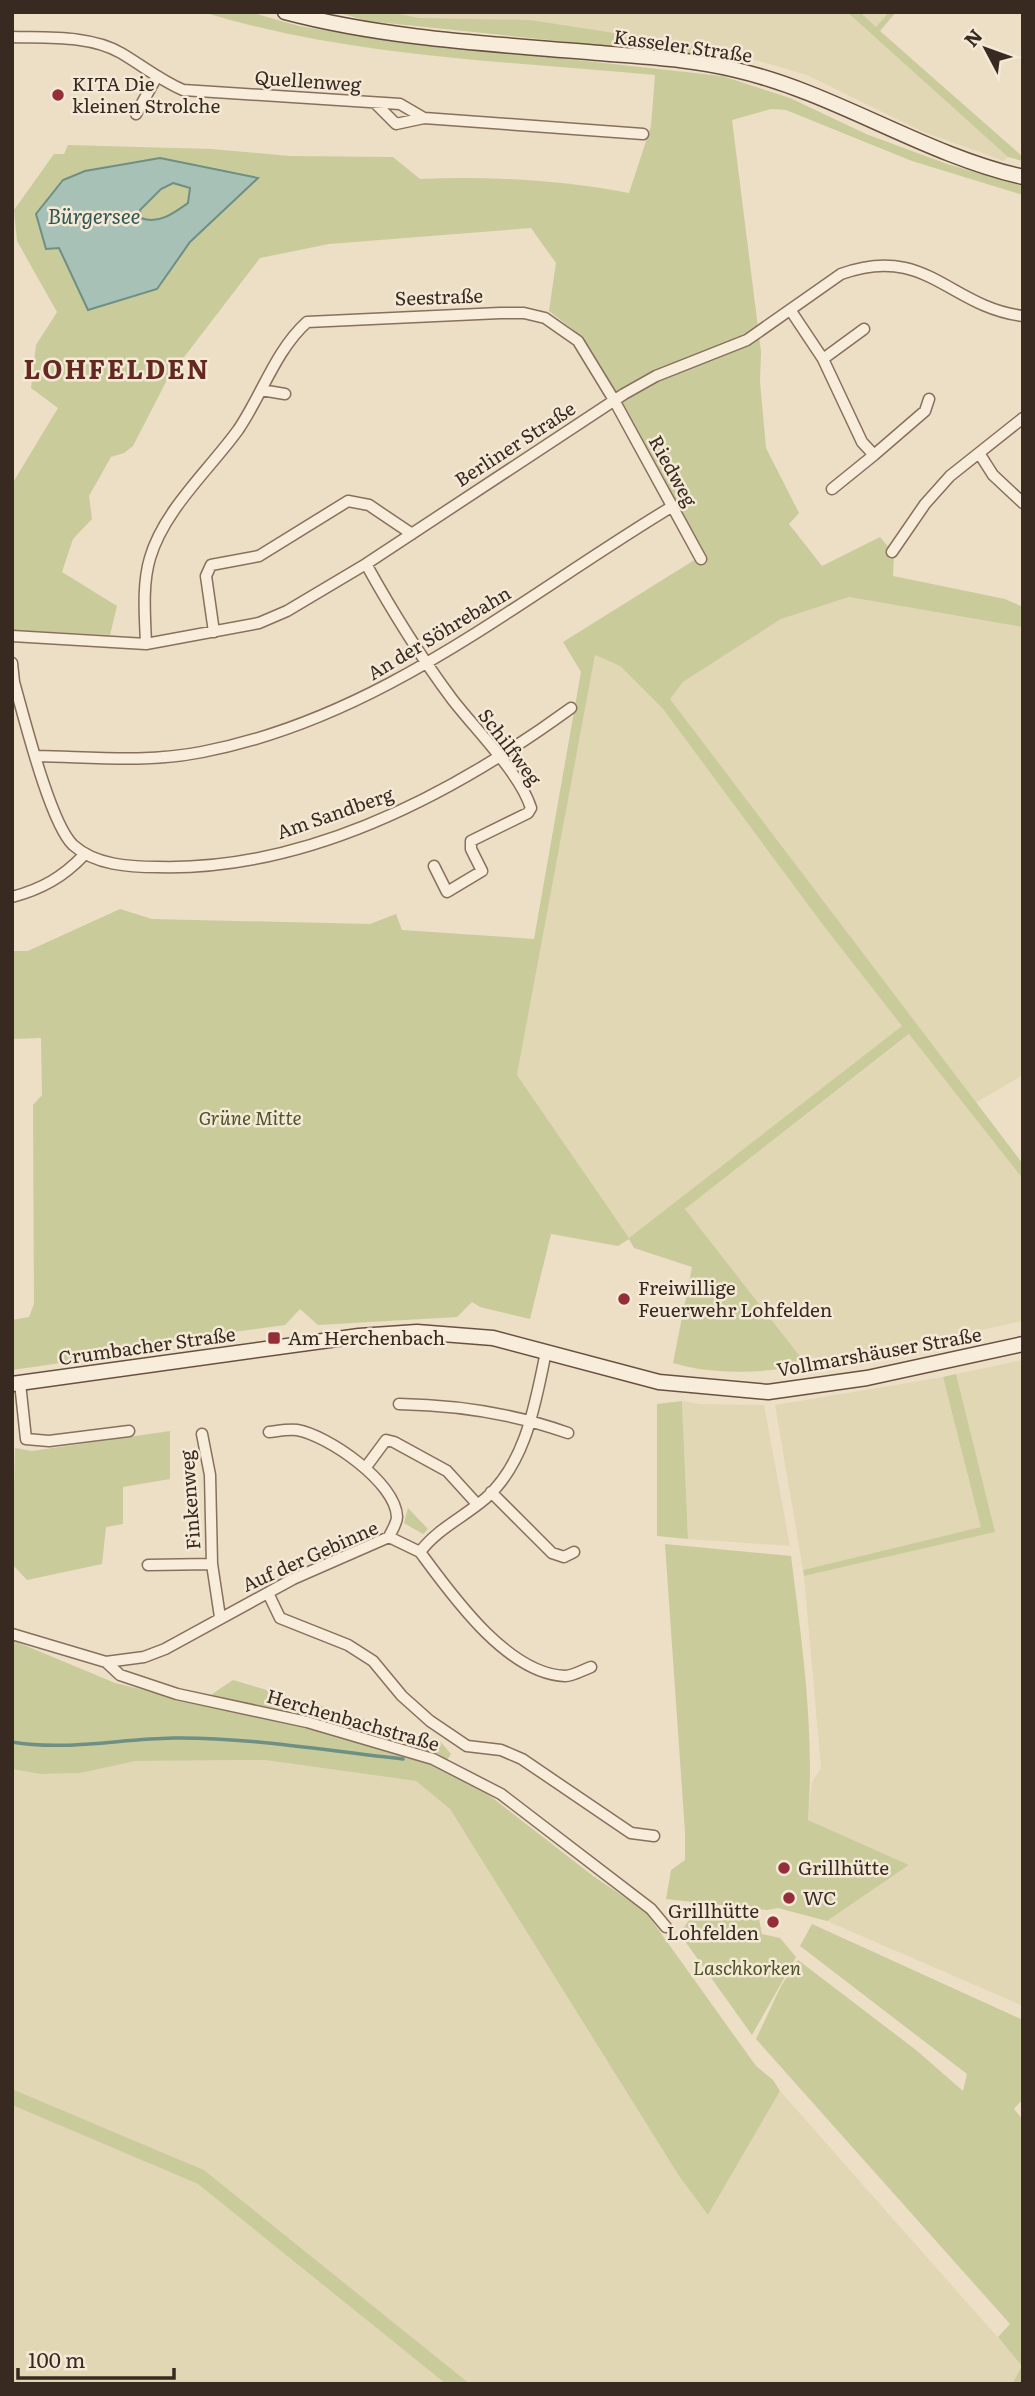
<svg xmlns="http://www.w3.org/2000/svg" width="1035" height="2396" viewBox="0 0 1035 2396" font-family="Literata,serif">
<rect width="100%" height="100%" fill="#eddec6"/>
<!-- farmland -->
<path fill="#e2d7b4" d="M391,12H847L1008,157L1004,161L921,131L807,75L704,45L623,35L419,18Z
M860,12H889L876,27Z
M849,597L1023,627V1075L975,1103L669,699L683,682L781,619Z
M595,655L620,666L663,709L823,925L903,1026L629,1239L517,1075Z
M910,1034L1023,1179V1321L863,1356L806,1364L685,1209Z
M1023,1360V2006L827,1921L909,1865L808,1820L812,1782L821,1768L804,1576L994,1532L956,1374Z
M943,1377L982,1527L803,1570L775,1405Z
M682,1401L700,1404L764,1405L790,1546L688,1539Z
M265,1760L416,1781L450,1809L679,2176L708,2215L780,2091L1023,2366L1012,2384H470L204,2170L12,2089V1769L40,1774L80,1773L136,1761Z
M12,2105L198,2184L446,2384H12Z"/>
<!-- green -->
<path fill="#c9cb9b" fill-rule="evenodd" d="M203,12H250L299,26L365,37L722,76L790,98L866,134L947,164L1023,186V195L912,161L786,110L771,109L732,120L761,352L760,382L766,448L799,513L789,524L822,566L880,537L894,554L893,576L1005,599L1023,607V627L849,597L781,619L683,682L670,699L1023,1164V1179L909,1034L685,1209L806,1364C765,1374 713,1375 673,1363L692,1267L634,1248L629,1239L618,1246L551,1234L530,1319L480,1307L472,1302L457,1317L318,1325L300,1309L285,1325L173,1340L92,1356L89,1359L12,1370V1320L29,1317L34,1304L33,1105L42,1095L41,1038L12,1039V951H28L120,909L152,919L370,924L396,914L402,930L534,939L581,672L563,642L704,554L611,385L575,331L549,311L556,263L531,228L329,244L260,258L168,378L133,446L124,453L111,457L89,496L92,519L73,539L62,572L117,606L110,635L12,630V484L58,408L31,388L36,345L57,312L17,241L14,210L54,154H64L68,145L211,149L290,156L393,157L420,179C489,176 561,180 629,193L651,126L655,75C504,61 349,57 203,12ZM111,167L257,178L190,242L157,289L88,310L59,247L85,171ZM595,655L620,666L663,709L823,925L902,1026L629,1238L517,1075Z
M337,12H391L419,18L530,20L718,49L704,56L367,21Z
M847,12H860L876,27L889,12H896L880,31L1023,157V161L1008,157Z
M173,183L184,184L190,188L188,203C174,213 158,225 141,218L140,210L161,189Z
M956,1374L995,1532L804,1576L803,1570L981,1527L943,1377Z
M682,1401L688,1539L657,1536V1404Z
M170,1431V1479L123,1487V1524L106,1527L102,1564L27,1580L12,1564L15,1448L32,1451Z
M408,1508L428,1529L423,1534L404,1523Z
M665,1544L791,1556C802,1643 815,1732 808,1820L909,1865L827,1921L778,1908L767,1910L666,1899L671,1870L685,1860V1832Z
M12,1640L115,1683L199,1703L233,1680L440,1741L451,1754L441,1769L481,1789L593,1876L645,1911L756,2066L773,2080L780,2091L708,2215L679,2176L450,1809L416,1781L265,1760L136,1761L80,1773L40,1774L12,1769Z
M694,1913L759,1919L762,1934L780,1938L796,1957L752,2035L682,1937V1930Z
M812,1924L1023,2020V2105L1020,2102L1014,2109L1023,2120V2384H1012L1022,2366L998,2337L1010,2324L756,2039L781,1986L798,1960L916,2050L963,2091L967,2074L800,1946Z
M12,2089L204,2170L470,2384H446L198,2184L12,2105Z"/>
<!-- water -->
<path fill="#a8c1b7" stroke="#6e8f84" stroke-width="2" fill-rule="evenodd" d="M160,158L258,178L190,242L157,289L88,310L59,248L46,249L36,214L63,180L85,171ZM173,183L190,188L188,203C174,213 158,225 141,218L140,210L161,189Z"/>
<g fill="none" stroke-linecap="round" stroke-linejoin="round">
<!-- stream -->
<path stroke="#6e8f84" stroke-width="3.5" d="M12,1742C65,1751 119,1739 173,1738C249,1737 327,1751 403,1759"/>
<!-- street casing -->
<g stroke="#87705d" stroke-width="13">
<path id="street" d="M12,37C47,38 90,35 121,53C143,66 160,80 183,90L400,104L424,118L643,134
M375,103L396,124L424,118
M136,114L156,78
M791,311L823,359L862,442L874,455L925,411L929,399
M823,359L864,329
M261,390L285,394
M979,453L993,475L1023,503
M832,489L874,455
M892,552L925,504L950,476L1023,418
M366,564C392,611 420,656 452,699C475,729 520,773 531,808L528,813L471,841V849L482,871L447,892L434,866
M214,632L206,576L211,565L259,556L348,501L369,505L412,534
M12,636L146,644L259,623L287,611L366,564L624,394L656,376L747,340L841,274C926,243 949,307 1023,316
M146,644C145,616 142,585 150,558C164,510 209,470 238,430C262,395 275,351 307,322L500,313H524L545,318L578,341L614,400L701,559
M12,663L14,682C24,717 50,823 73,845C95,865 129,867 158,867C308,871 453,794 571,708
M38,756C92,757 147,763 202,752C381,718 520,598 673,506
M12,897C42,889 63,877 84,855
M20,1383L26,1439L49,1441L129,1431
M399,1404C458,1405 512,1413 568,1433
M269,1432C278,1431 288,1429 297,1430C327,1435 396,1482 397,1517C397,1523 391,1532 389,1537
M202,1434L210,1475L212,1564L220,1617
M366,1467L386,1440L394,1442L447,1471L477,1504
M491,1492L552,1553L564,1557L574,1552
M420,1552C437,1529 464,1517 486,1498C527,1461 535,1403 546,1352
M420,1552C451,1594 507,1674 565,1676C573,1676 583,1670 591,1667
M148,1565L212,1564
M268,1593L280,1618L348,1645L373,1661L402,1696L430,1721L467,1746L501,1750L522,1759L631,1833L654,1836
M12,1634L106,1662L120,1675L177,1694L307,1722L433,1759L501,1794L651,1909L666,1927
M106,1662L144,1657L165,1649L293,1579L389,1537L420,1552"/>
</g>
<!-- secondary casing -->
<g stroke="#695140" stroke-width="17">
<path id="secondary" d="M285,12C387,39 495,44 600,53C645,57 692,59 736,70C836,93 922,154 1023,177
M12,1384L359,1336L417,1332L493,1338L659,1382L768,1392L867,1378L1023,1344"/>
</g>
<!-- street -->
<use href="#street" stroke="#f8ecda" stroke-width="10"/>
<!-- secondary -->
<use href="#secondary" stroke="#f8ecda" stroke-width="14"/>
</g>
<!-- markers -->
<g fill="#942f39" stroke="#f4e9d6" stroke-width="2.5">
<circle cx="58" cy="95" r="7"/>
<circle cx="624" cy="1299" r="7"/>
<rect x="267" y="1331" width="14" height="14" rx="3.5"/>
<circle cx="784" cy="1868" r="7"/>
<circle cx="789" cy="1898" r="7"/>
<circle cx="773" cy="1922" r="7"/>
</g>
<g text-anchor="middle" stroke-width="5" stroke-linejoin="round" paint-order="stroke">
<!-- street labels -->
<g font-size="19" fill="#382a20" stroke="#f4e9d6">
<text transform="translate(683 46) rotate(8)" y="7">Kasseler Straße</text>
<text transform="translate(308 81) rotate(4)" y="7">Quellenweg</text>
<text transform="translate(439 297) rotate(-2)" y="7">Seestraße</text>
<text transform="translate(515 444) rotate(-33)" y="7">Berliner Straße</text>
<text transform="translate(673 471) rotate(61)" y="7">Riedweg</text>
<text transform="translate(439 633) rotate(-31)" y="7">An der Söhrebahn</text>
<text transform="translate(510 747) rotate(53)" y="7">Schilfweg</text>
<text transform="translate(335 813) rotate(-19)" y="7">Am Sandberg</text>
<text transform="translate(147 1346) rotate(-8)" y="7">Crumbacher Straße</text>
<text transform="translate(879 1352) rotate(-10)" y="7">Vollmarshäuser Straße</text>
<text transform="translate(190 1500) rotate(-94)" y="7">Finkenweg</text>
<text transform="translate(310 1556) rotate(-24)" y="7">Auf der Gebinne</text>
<text transform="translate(353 1720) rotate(16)" y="7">Herchenbachstraße</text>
</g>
<!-- poi labels -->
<g font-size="19" fill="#382a20" stroke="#f4e9d6" text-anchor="start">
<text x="72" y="91">KITA Die<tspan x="72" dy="22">kleinen Strolche</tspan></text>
<text x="638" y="1295">Freiwillige<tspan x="638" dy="22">Feuerwehr Lohfelden</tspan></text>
<text x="288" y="1345">Am Herchenbach</text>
<text x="798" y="1875">Grillhütte</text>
<text x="803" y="1905">WC</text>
<text x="759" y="1918" text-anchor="end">Grillhütte<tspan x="759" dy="22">Lohfelden</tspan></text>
</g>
<!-- park labels -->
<g font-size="19" font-style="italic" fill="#4d5427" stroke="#f4e9d6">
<text x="250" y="1125">Grüne Mitte</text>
<text x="747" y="1975">Laschkorken</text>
</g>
<!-- water labels -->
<g font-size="21" font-style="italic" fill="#305751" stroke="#f4e9d6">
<text x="94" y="224">Bürgersee</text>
</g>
<!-- district labels -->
<g font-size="26" font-weight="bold" letter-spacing="2" fill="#632921" stroke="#f4e9d6">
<text x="117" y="379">LOHFELDEN</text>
</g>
</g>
<!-- border -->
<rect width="1035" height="2396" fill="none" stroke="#382a20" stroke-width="28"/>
<!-- north arrow -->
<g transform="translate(986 49) rotate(311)" stroke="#f4e9d6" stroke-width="5" paint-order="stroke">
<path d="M0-5L12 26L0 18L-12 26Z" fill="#382a20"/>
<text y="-10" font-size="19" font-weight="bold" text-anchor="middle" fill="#382a20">N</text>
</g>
<!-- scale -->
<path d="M18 2368v10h156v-10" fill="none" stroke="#382a20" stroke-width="3.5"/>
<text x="28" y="2368" font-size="21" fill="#382a20" stroke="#f4e9d6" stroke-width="5" paint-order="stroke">100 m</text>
</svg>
